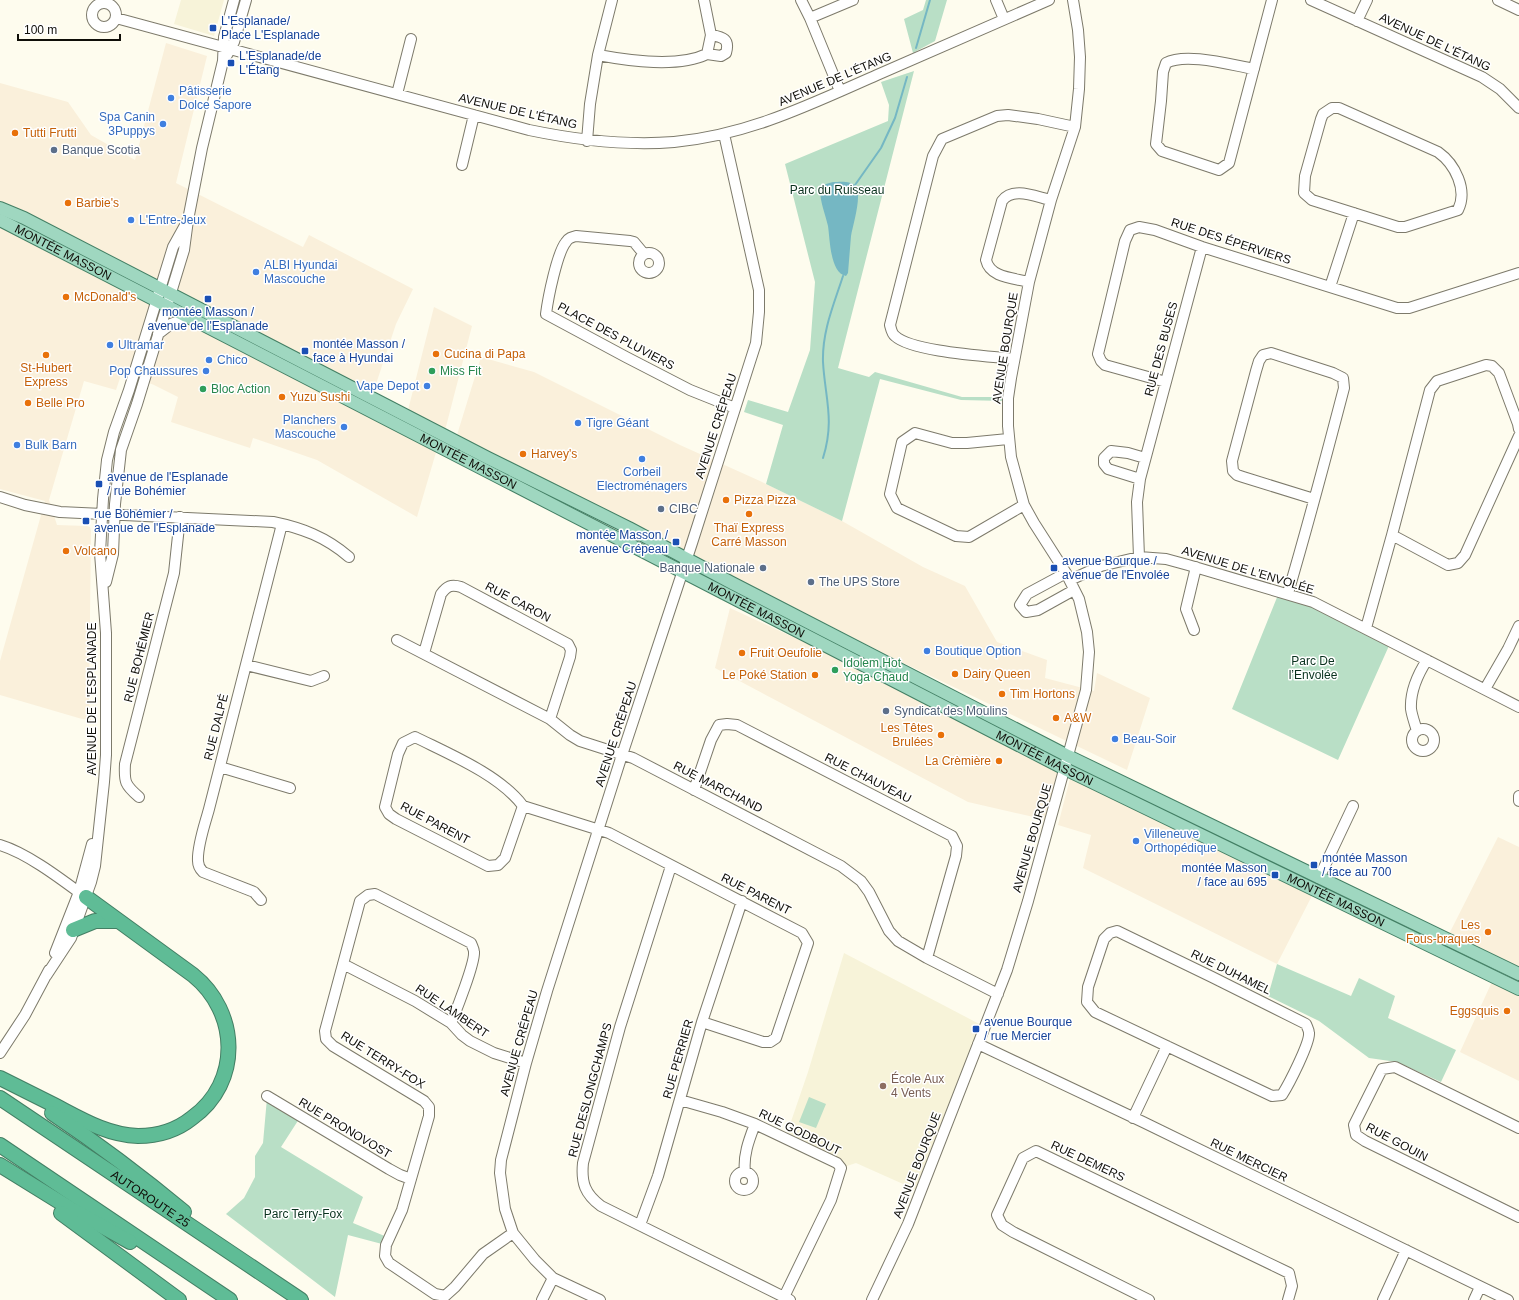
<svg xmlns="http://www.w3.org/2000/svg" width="1519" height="1300" viewBox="0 0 1519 1300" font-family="Helvetica,sans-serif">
<rect width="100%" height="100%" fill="#fefcee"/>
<!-- commercial -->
<path fill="#faf0db" d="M166,43L207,56L176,183L303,247L309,235L413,289L396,324L368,408L437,449L417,517L317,460L253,438L250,448L171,422L178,397L154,385L122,372L116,390L84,381L49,500L57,525L87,526L90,527L91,531L89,700L91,720L82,719L0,695V661L45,501L0,489V83L68,102L91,135L135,160Z
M434,307L472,326L441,446L404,426Z
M481,357L534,372L680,445L760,481L842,521L923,567L965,586L997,642L1047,660L1045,678L1094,691L1097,673L1150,698L1127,770L891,657L457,435Z
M730,608L1064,762L1047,820L968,802L715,668Z
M1074,763L1317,886L1277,964L1083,868L1091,835L1058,825Z
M1498,837L1519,847V975L1446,940Z
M1495,975L1519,989V1081L1460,1052Z"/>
<!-- built -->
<path fill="#f7f3d9" d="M181,0H224L214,36L174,24Z
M844,953L985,1027L921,1192L856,1163L841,1168L785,1139L808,1072Z"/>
<!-- green -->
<path fill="#b9dfc6" d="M926,0H947L935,41L913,53L904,19L923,10Z
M914,71L838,368L869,377L875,372L962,397H1005V401L961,400L880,379L842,521L766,484L783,425L744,412L748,400L788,412L810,350L815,282L785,164L888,121L889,105L881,82Z
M1280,590L1392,639L1338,760L1232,709Z
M1277,964L1351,996L1359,978L1395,996L1388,1018L1456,1050L1441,1082L1397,1062L1369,1058L1319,1021L1268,996Z
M809,1097L826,1104L816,1128L799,1122Z
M267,1098L301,1116L281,1147L363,1197L353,1223L387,1237L382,1244L348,1235L335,1297L226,1214L244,1198L255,1177V1156L263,1143Z"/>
<!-- water -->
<path fill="#75b7c3" d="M833,182C840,182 851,180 856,187C862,196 853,225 851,236C850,248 849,261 848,273L846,276C830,273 830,239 828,226C825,213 820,202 820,189L826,184Z"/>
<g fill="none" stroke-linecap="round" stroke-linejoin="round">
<!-- stream -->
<path stroke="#75b7c3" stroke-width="2" d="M916,48L930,0
M855,185L881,148L895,118L907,77
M823,458C835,420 825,398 823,362C822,331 834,304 843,276"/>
<!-- minor casing -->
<g stroke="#7d7a6b" stroke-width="12">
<path id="minor" d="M801,0L810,18L840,91
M996,0L1004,19
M1311,0L1482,77L1500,89L1519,108
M1498,0L1519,10
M92 15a12 12 0 1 1 24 0a12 12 0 1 1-24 0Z
M116,18L529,130C577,140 625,146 674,142C748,135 809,105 877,75C935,50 992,25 1049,0
M810,18L853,0
M1357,21L1367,0
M707,54L721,56L726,53C730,39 723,37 711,35
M227,55L234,42L246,0
M598,55C630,61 678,68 707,54L711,35L704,0
M1254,69C1231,65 1186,52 1166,63L1163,72L1161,101L1156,144L1162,151L1219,170L1229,163L1272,0
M397,94L411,39
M1332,108H1339L1438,152C1455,164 1468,190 1458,210L1405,227H1398L1312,200L1304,193L1305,176L1321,119L1323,114Z
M587,141L590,104L598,55L612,0
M462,165L474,115
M639 263a10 10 0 1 1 20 0a10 10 0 1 1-20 0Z
M644,254L634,242L630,241L576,236C572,237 568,238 566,242C557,253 548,298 546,314L626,357L690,390L735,408
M1029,282C1014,278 990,278 986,260L1002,201C1013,186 1036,197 1051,200
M1330,287L1354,213
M158,334L171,324L189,317
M1014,359C988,356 912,352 895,336C892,334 891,329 890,325L933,156L942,139L997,116L1008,115L1038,119L1075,127
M1166,382L1105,365L1101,361L1098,354L1125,241L1130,230L1139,227L1155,230L1202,247L1397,308H1409L1519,273
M1008,439L967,443H952L915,433L902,442L890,494L897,508L956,536L969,537L1024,505
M1140,479L1108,469L1104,464V458L1111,451L1128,453L1145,458
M0,497L25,505L60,512L273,522C302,528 326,537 349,557
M1392,535L1448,565L1458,563L1465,555L1519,436
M1139,557L1137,502L1140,479L1202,247
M1066,573L1027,594L1020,605L1026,612L1038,610L1074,590
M1070,580L1101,566L1139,557L1166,559L1188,565L1313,602L1519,707
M106,582L113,554L115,504L121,450L137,404L184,250L188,220L202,148L223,61L224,37L234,0
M1288,593C1308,525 1326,457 1344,388L1343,378L1333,373L1271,353L1263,355L1259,361L1256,371L1232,461L1233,471L1237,475L1243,477L1314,499
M1366,628L1392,535L1430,390L1437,381L1486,365L1492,366L1499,373L1518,424L1519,429
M1194,630L1186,609L1196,567
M397,640L550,719L570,735L580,741L633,758L841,866L861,881L869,892L889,931L898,941L927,958L998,994
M424,653L441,594C447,586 451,584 461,587L568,644L571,650L570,657L550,719
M246,665L311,681L324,676
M1485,689L1508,649L1519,626
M1412 740a11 11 0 1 1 22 0a11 11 0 1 1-22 0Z
M1417,731C1415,724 1412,716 1411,709C1410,692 1418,674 1427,660
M220,767L290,788
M694,790L711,740L719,725L727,724L737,725L952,836L957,846L956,856L927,958
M1519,796V801
M139,797C125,785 124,782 125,764L174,573L180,517
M523,806C500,775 449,754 415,737L403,743L398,754L385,807L389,814L396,819L488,866L498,865L505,858L523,806L609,833L802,933L808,943L776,1038L770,1042H763L702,1022
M0,845C27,853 61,879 84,896
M671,866L620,1027L583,1163C581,1183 585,1194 601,1206L790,1300
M1319,878L1353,806
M261,900L254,892L203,872C200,869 198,866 198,861C197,846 205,824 209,809L282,524
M1117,931L1212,977L1306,1024C1307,1027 1309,1030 1309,1033C1310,1043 1289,1084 1282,1095L1272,1096L1095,1012L1087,1002L1088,987L1104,939L1110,933Z
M55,953L79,892L92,844
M343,964L415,1001L451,1023L462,1035L470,1041L494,1053L526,1063
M46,976L71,938L91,882L95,866L104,782L106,755V633L100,553L103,499L107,460L114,432L129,390L173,247L188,220
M451,1023C456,1011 475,963 474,952C474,949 472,946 471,943L375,894L368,895L360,901L325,1031L326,1039L333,1046L424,1101L429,1107V1116L402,1210L386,1245L385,1256L389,1263L435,1294L445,1296L455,1287L483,1254L513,1233
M978,1044L1143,1122L1508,1300
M0,1053L25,1015L49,970
M267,1096L389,1169L400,1175L411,1179
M680,1100L722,1112L755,1124L837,1163L841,1168L831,1200L784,1297
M1133,1118L1167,1046
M1519,1128L1395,1067L1382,1069L1354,1125L1356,1135L1365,1141L1519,1217
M745,1172C743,1155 749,1140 755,1124
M735 1181a9 9 0 1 1 18 0a9 9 0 1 1-18 0Z
M640,1225L658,1176L702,1022L742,901
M542,1300L553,1278
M600,1300L553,1278L535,1260L513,1233L505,1209L500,1173L501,1160L526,1063L547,991L622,755L692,543L756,343L759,312V290L724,134
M872,1300L908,1224L1007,970L1028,901L1086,690L1089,652L1087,632L1079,599L1066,573L1034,523L1024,505L1011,457L1008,426V398L1011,378L1029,282L1051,200L1075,127L1079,89L1080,57L1078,30L1073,0
M1149,1300L1013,1232L1002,1225L997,1215L1023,1158L1036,1151L1289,1273L1292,1286L1288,1300
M1383,1300L1406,1250
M1474,1300L1480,1287"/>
</g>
<!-- major casing -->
<g stroke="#437f64" stroke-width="14">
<g id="major">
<path d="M0,208L24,218L488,458L629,528L732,583L1068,756L1519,974"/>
<path id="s1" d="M0,220L1065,769L1519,989"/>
</g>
</g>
<!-- highway casing -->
<g stroke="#437f64" stroke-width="16">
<g id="highway">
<path d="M73,930L95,921H118"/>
<path d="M0,1078C18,1087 36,1096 54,1105C81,1119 107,1135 138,1136C158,1136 177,1130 192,1118C242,1082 239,1012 193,975L86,897"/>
<path id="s2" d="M0,1098L301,1300"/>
<path d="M52,1113C98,1144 142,1177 184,1212"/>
<path d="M0,1145L230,1300"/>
<path d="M0,1165L71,1209L130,1242"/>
<path d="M61,1213L179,1300"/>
</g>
</g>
<!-- minor -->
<use href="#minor" stroke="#fff" stroke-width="10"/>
<!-- major -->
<use href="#major" stroke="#9fd7c0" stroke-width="12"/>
<!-- highway -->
<use href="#highway" stroke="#5fbc96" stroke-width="14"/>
</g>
<!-- markers -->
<g fill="#1a4fb4" stroke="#fff" stroke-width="1.5">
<rect x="209" y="24" width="8" height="8" rx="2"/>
<rect x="227" y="59" width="8" height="8" rx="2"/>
<rect x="204" y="295" width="8" height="8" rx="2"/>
<rect x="301" y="347" width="8" height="8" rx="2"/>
<rect x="95" y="480" width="8" height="8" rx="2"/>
<rect x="82" y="517" width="8" height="8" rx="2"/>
<rect x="672" y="538" width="8" height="8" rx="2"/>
<rect x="1050" y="564" width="8" height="8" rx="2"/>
<rect x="1310" y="861" width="8" height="8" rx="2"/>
<rect x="1271" y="871" width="8" height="8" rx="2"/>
<rect x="972" y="1025" width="8" height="8" rx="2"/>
</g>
<g fill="#3f7fe0" stroke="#fff" stroke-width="1.5">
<circle cx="171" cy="98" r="4"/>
<circle cx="163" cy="124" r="4"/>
<circle cx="131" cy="220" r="4"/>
<circle cx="256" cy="272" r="4"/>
<circle cx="110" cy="345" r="4"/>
<circle cx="209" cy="360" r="4"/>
<circle cx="206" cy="371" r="4"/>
<circle cx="427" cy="386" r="4"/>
<circle cx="578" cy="423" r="4"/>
<circle cx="344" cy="427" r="4"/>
<circle cx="17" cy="445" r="4"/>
<circle cx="642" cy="459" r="4"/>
<circle cx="927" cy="651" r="4"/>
<circle cx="1115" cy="739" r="4"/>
<circle cx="1136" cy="841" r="4"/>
</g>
<g fill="#e8710a" stroke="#fff" stroke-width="1.5">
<circle cx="15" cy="133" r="4"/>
<circle cx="68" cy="203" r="4"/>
<circle cx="66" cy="297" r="4"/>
<circle cx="436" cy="354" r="4"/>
<circle cx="46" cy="355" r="4"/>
<circle cx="282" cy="397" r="4"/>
<circle cx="28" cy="403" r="4"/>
<circle cx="523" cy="454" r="4"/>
<circle cx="726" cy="500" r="4"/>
<circle cx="749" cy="514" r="4"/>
<circle cx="66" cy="551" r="4"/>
<circle cx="742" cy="653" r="4"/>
<circle cx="955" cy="674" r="4"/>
<circle cx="815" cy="675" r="4"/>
<circle cx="1002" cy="694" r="4"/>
<circle cx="1056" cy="718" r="4"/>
<circle cx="941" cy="735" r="4"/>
<circle cx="999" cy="761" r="4"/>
<circle cx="1488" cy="932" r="4"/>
<circle cx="1507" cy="1011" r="4"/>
</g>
<g fill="#5c6f8a" stroke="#fff" stroke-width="1.5">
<circle cx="54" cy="150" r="4"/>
<circle cx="661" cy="509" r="4"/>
<circle cx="763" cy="568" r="4"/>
<circle cx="811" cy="582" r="4"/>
<circle cx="886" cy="711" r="4"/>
</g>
<g fill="#2e9e5b" stroke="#fff" stroke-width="1.5">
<circle cx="432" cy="371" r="4"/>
<circle cx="203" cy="389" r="4"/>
<circle cx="835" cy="670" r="4"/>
</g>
<circle fill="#8d6e63" stroke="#fff" stroke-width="1.5" cx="883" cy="1086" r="4"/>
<g text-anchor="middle" stroke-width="3" stroke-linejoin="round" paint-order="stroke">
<!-- transit labels -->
<g font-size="12" fill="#164399" stroke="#fff" text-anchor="start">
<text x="221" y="25">L'Esplanade/<tspan x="221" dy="14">Place L'Esplanade</tspan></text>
<text x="239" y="60">L'Esplanade/de<tspan x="239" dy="14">L'Étang</tspan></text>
<text x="208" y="316" text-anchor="middle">montée Masson /<tspan x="208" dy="14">avenue de l'Esplanade</tspan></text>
<text x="313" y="348">montée Masson /<tspan x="313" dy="14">face à Hyundai</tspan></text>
<text x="107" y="481">avenue de l'Esplanade<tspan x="107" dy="14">/ rue Bohémier</tspan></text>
<text x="94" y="518">rue Bohémier /<tspan x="94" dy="14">avenue de l'Esplanade</tspan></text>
<text x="668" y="539" text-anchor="end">montée Masson /<tspan x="668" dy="14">avenue Crépeau</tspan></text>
<text x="1062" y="565">avenue Bourque /<tspan x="1062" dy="14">avenue de l'Envolée</tspan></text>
<text x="1322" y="862">montée Masson<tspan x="1322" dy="14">/ face au 700</tspan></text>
<text x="1267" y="872" text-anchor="end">montée Masson<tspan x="1267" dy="14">/ face au 695</tspan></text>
<text x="984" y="1026">avenue Bourque<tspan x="984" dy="14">/ rue Mercier</tspan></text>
</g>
<!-- street labels -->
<g font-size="12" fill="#0f0e08" stroke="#fff">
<text transform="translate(1435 42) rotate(25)" y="4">AVENUE DE L'ÉTANG</text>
<text transform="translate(835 79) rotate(-23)" y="4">AVENUE DE L'ÉTANG</text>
<text transform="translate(518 111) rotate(13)" y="4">AVENUE DE L'ÉTANG</text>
<text transform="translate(1231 241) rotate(18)" y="4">RUE DES ÉPERVIERS</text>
<text dy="4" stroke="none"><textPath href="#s1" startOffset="71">MONTÉE MASSON</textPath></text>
<text transform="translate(616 336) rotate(28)" y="4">PLACE DES PLUVIERS</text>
<text transform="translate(1005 348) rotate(-81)" y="4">AVENUE BOURQUE</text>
<text transform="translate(1161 349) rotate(-75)" y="4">RUE DES BUSES</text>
<text transform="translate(716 426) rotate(-72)" y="4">AVENUE CRÉPEAU</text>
<text dy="4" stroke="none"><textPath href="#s1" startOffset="527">MONTÉE MASSON</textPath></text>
<text transform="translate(1248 570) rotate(17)" y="4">AVENUE DE L'ENVOLÉE</text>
<text transform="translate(518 602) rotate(28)" y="4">RUE CARON</text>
<text dy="4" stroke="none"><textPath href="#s1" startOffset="851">MONTÉE MASSON</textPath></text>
<text transform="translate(139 657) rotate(-76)" y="4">RUE BOHÉMIER</text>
<text transform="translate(92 699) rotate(-90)" y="4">AVENUE DE L'ESPLANADE</text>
<text transform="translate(216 727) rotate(-76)" y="4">RUE DALPÉ</text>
<text transform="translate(616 734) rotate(-72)" y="4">AVENUE CRÉPEAU</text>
<text dy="4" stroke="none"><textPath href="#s1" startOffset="1175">MONTÉE MASSON</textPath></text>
<text transform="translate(868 778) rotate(27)" y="4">RUE CHAUVEAU</text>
<text transform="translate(718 787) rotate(27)" y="4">RUE MARCHAND</text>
<text transform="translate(435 823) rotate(28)" y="4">RUE PARENT</text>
<text transform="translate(1032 838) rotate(-74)" y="4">AVENUE BOURQUE</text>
<text transform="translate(756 894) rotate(27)" y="4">RUE PARENT</text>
<text dy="4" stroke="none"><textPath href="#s1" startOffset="1499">MONTÉE MASSON</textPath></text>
<text transform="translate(1231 972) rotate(26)" y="4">RUE DUHAMEL</text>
<text transform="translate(452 1011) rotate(34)" y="4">RUE LAMBERT</text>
<text transform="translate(519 1043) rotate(-74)" y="4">AVENUE CRÉPEAU</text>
<text transform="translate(678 1059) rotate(-74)" y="4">RUE PERRIER</text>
<text transform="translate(383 1060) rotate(32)" y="4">RUE TERRY-FOX</text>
<text transform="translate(590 1090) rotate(-75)" y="4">RUE DESLONGCHAMPS</text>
<text transform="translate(345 1128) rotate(31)" y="4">RUE PRONOVOST</text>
<text transform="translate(800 1132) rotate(26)" y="4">RUE GODBOUT</text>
<text transform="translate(1397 1142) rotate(28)" y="4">RUE GOUIN</text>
<text transform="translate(1249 1160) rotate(26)" y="4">RUE MERCIER</text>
<text transform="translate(1088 1161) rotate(25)" y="4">RUE DEMERS</text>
<text transform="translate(917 1165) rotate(-69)" y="4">AVENUE BOURQUE</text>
<text dy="4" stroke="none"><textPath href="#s2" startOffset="181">AUTOROUTE 25</textPath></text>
</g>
<!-- shop labels -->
<g font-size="12" fill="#366cbe" stroke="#fff" text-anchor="start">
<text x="179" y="95">Pâtisserie<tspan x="179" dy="14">Dolce Sapore</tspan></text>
<text x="155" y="121" text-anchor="end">Spa Canin<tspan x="155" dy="14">3Puppys</tspan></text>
<text x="139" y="224">L'Entre-Jeux</text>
<text x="264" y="269">ALBI Hyundai<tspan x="264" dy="14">Mascouche</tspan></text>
<text x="118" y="349">Ultramar</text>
<text x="217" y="364">Chico</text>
<text x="198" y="375" text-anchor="end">Pop Chaussures</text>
<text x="419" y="390" text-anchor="end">Vape Depot</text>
<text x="336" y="424" text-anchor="end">Planchers<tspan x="336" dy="14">Mascouche</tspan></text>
<text x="586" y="427">Tigre Géant</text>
<text x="25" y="449">Bulk Barn</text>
<text x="642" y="476" text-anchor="middle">Corbeil<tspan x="642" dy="14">Electroménagers</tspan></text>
<text x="935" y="655">Boutique Option</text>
<text x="1123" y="743">Beau-Soir</text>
<text x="1144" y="838">Villeneuve<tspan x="1144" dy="14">Orthopédique</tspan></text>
</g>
<!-- food labels -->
<g font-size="12" fill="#c56008" stroke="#fff" text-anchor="start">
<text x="23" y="137">Tutti Frutti</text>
<text x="76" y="207">Barbie's</text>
<text x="74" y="301">McDonald's</text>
<text x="444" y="358">Cucina di Papa</text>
<text x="46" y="372" text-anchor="middle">St-Hubert<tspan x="46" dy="14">Express</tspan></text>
<text x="290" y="401">Yuzu Sushi</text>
<text x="36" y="407">Belle Pro</text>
<text x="531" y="458">Harvey's</text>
<text x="734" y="504">Pizza Pizza</text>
<text x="749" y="532" text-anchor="middle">Thaï Express<tspan x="749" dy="14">Carré Masson</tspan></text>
<text x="74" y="555">Volcano</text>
<text x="750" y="657">Fruit Oeufolie</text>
<text x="963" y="678">Dairy Queen</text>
<text x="807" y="679" text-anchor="end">Le Poké Station</text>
<text x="1010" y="698">Tim Hortons</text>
<text x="1064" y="722">A&amp;W</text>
<text x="933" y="732" text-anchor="end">Les Têtes<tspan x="933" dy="14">Brulées</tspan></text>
<text x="991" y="765" text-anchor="end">La Crèmière</text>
<text x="1480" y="929" text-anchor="end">Les<tspan x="1480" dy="14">Fous-braques</tspan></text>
<text x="1499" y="1015" text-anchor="end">Eggsquis</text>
</g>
<!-- service labels -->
<g font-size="12" fill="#4e5e75" stroke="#fff" text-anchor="start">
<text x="62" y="154">Banque Scotia</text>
<text x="669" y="513">CIBC</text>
<text x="755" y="572" text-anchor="end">Banque Nationale</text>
<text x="819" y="586">The UPS Store</text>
<text x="894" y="715">Syndicat des Moulins</text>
</g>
<!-- park labels -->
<g font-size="12" fill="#09321e" stroke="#fff">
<text x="837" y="194">Parc du Ruisseau</text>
<text x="1313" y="665">Parc De<tspan x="1313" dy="14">l’Envolée</tspan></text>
<text x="303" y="1218">Parc Terry-Fox</text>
</g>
<!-- leisure labels -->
<g font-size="12" fill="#27864d" stroke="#fff" text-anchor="start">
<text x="440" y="375">Miss Fit</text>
<text x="211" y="393">Bloc Action</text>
<text x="843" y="667">Idolem Hot<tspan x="843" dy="14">Yoga Chaud</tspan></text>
</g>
<!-- education labels -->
<g font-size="12" fill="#785e54" stroke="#fff" text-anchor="start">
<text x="891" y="1083">École Aux<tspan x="891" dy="14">4 Vents</tspan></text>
</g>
</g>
<!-- scale -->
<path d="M18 34v6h102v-6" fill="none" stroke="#0f0e08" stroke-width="2"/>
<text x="24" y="34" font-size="12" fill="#0f0e08" stroke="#ffffff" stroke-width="3" paint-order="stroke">100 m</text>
</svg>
